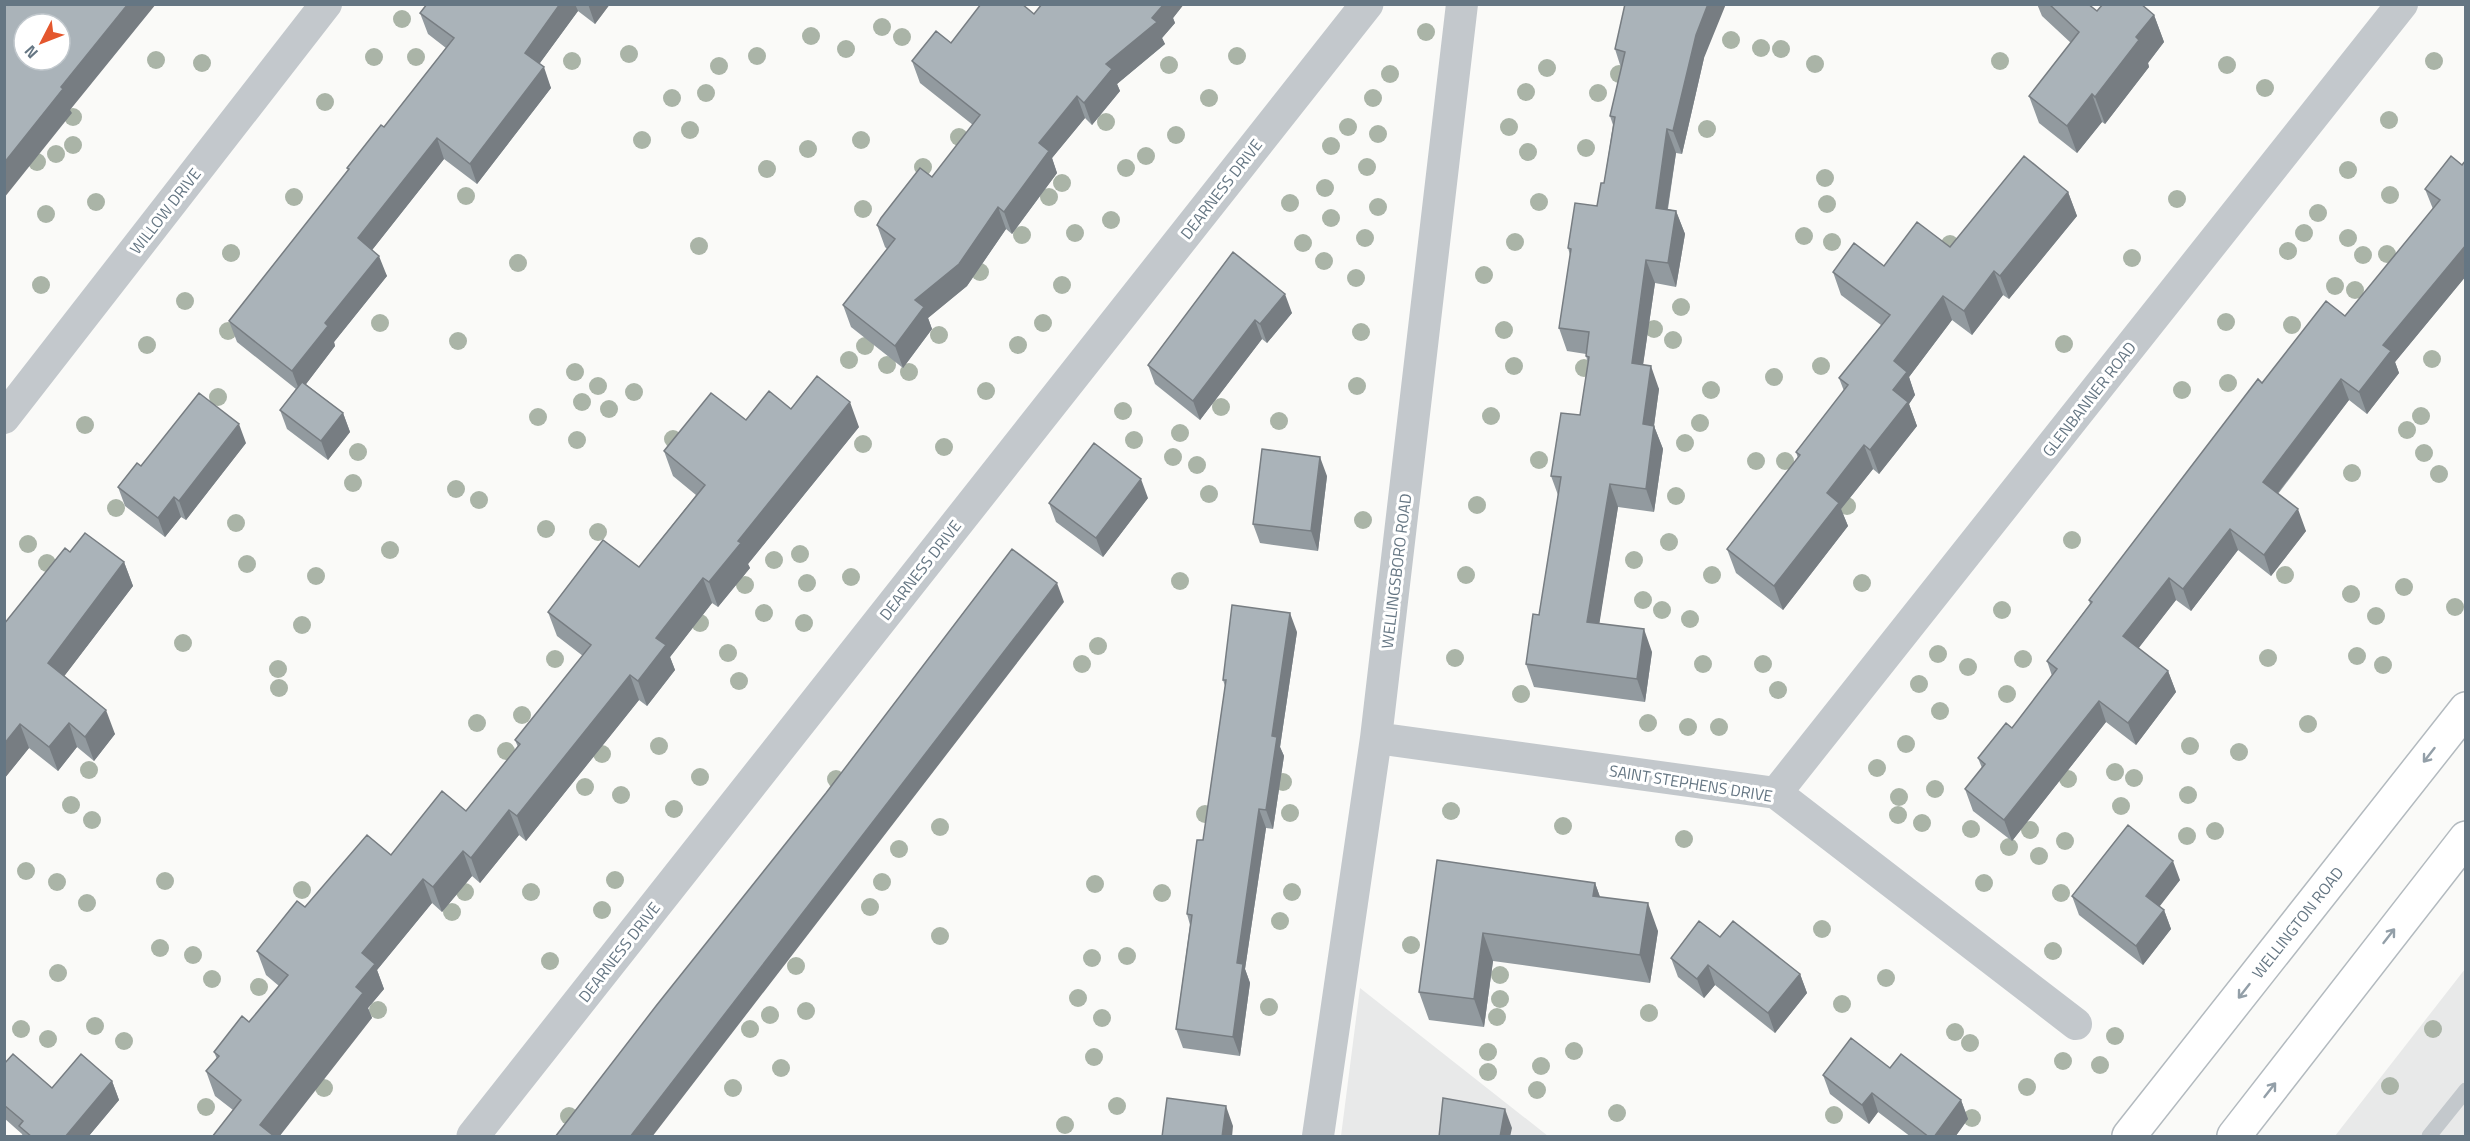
<svg xmlns="http://www.w3.org/2000/svg" width="2470" height="1141" viewBox="0 0 2470 1141" font-family="'Titillium Web',sans-serif">
<rect width="100%" height="100%" fill="#fafaf8"/>
<!-- built -->
<path fill="#e8e9e9" d="M2465,969V1136H2335Z
M1360,988L1548,1136H1341Z"/>
<g fill="none" stroke-linecap="round" stroke-linejoin="round">
<!-- secondary casing -->
<g stroke="#b3babf" stroke-width="36">
<g id="secondary">
<path id="s1" d="M2129,1136L2466,709"/>
<path d="M2234,1136L2466,838"/>
</g>
</g>
<!-- service -->
<path stroke="#c3c8cc" stroke-width="15" d="M2429,1136L2466,1090"/>
<!-- minor -->
<path stroke="#c3c8cc" stroke-width="32" d="M4,418L326,4
M1376,738L1776,793L2076,1024
M1776,793L2402,4
M1318,1136L1376,738L1462,4"/>
<!-- tertiary -->
<path stroke="#c3c8cc" stroke-width="33" d="M473,1136L1367,4"/>
<!-- secondary -->
<use href="#secondary" stroke="#fff" stroke-width="33"/>
</g>
<!-- trees -->
<g fill="#aab4a7">
<circle cx="402" cy="19" r="9"/>
<circle cx="882" cy="27" r="9"/>
<circle cx="1426" cy="32" r="9"/>
<circle cx="811" cy="36" r="9"/>
<circle cx="902" cy="37" r="9"/>
<circle cx="1731" cy="40" r="9"/>
<circle cx="1761" cy="48" r="9"/>
<circle cx="846" cy="49" r="9"/>
<circle cx="1781" cy="49" r="9"/>
<circle cx="629" cy="54" r="9"/>
<circle cx="757" cy="56" r="9"/>
<circle cx="1237" cy="56" r="9"/>
<circle cx="374" cy="57" r="9"/>
<circle cx="416" cy="57" r="9"/>
<circle cx="156" cy="60" r="9"/>
<circle cx="572" cy="61" r="9"/>
<circle cx="2000" cy="61" r="9"/>
<circle cx="2434" cy="61" r="9"/>
<circle cx="202" cy="63" r="9"/>
<circle cx="1815" cy="64" r="9"/>
<circle cx="1169" cy="65" r="9"/>
<circle cx="2227" cy="65" r="9"/>
<circle cx="719" cy="66" r="9"/>
<circle cx="1547" cy="68" r="9"/>
<circle cx="1390" cy="74" r="9"/>
<circle cx="1619" cy="74" r="9"/>
<circle cx="2265" cy="88" r="9"/>
<circle cx="1526" cy="92" r="9"/>
<circle cx="706" cy="93" r="9"/>
<circle cx="1598" cy="93" r="9"/>
<circle cx="672" cy="98" r="9"/>
<circle cx="1209" cy="98" r="9"/>
<circle cx="1373" cy="98" r="9"/>
<circle cx="325" cy="102" r="9"/>
<circle cx="73" cy="117" r="9"/>
<circle cx="2389" cy="120" r="9"/>
<circle cx="1106" cy="122" r="9"/>
<circle cx="1348" cy="127" r="9"/>
<circle cx="1509" cy="127" r="9"/>
<circle cx="1707" cy="129" r="9"/>
<circle cx="690" cy="130" r="9"/>
<circle cx="1378" cy="134" r="9"/>
<circle cx="1176" cy="135" r="9"/>
<circle cx="959" cy="137" r="9"/>
<circle cx="642" cy="140" r="9"/>
<circle cx="861" cy="140" r="9"/>
<circle cx="73" cy="145" r="9"/>
<circle cx="1331" cy="146" r="9"/>
<circle cx="1586" cy="148" r="9"/>
<circle cx="808" cy="149" r="9"/>
<circle cx="1528" cy="152" r="9"/>
<circle cx="56" cy="154" r="9"/>
<circle cx="1146" cy="156" r="9"/>
<circle cx="37" cy="162" r="9"/>
<circle cx="923" cy="167" r="9"/>
<circle cx="1367" cy="167" r="9"/>
<circle cx="1126" cy="168" r="9"/>
<circle cx="767" cy="169" r="9"/>
<circle cx="2348" cy="170" r="9"/>
<circle cx="1825" cy="178" r="9"/>
<circle cx="1062" cy="183" r="9"/>
<circle cx="1325" cy="188" r="9"/>
<circle cx="2390" cy="195" r="9"/>
<circle cx="466" cy="196" r="9"/>
<circle cx="294" cy="197" r="9"/>
<circle cx="1049" cy="197" r="9"/>
<circle cx="2177" cy="199" r="9"/>
<circle cx="96" cy="202" r="9"/>
<circle cx="1539" cy="202" r="9"/>
<circle cx="1290" cy="203" r="9"/>
<circle cx="1827" cy="204" r="9"/>
<circle cx="1378" cy="207" r="9"/>
<circle cx="863" cy="209" r="9"/>
<circle cx="2318" cy="213" r="9"/>
<circle cx="46" cy="214" r="9"/>
<circle cx="1331" cy="218" r="9"/>
<circle cx="1111" cy="220" r="9"/>
<circle cx="1075" cy="233" r="9"/>
<circle cx="2304" cy="233" r="9"/>
<circle cx="1022" cy="235" r="9"/>
<circle cx="1804" cy="236" r="9"/>
<circle cx="1365" cy="238" r="9"/>
<circle cx="2348" cy="238" r="9"/>
<circle cx="1515" cy="242" r="9"/>
<circle cx="1832" cy="242" r="9"/>
<circle cx="1303" cy="243" r="9"/>
<circle cx="1950" cy="244" r="9"/>
<circle cx="699" cy="246" r="9"/>
<circle cx="2288" cy="251" r="9"/>
<circle cx="231" cy="253" r="9"/>
<circle cx="2387" cy="254" r="9"/>
<circle cx="2363" cy="255" r="9"/>
<circle cx="2132" cy="258" r="9"/>
<circle cx="1324" cy="261" r="9"/>
<circle cx="518" cy="263" r="9"/>
<circle cx="980" cy="272" r="9"/>
<circle cx="1484" cy="275" r="9"/>
<circle cx="1356" cy="278" r="9"/>
<circle cx="41" cy="285" r="9"/>
<circle cx="1062" cy="285" r="9"/>
<circle cx="2335" cy="286" r="9"/>
<circle cx="2355" cy="290" r="9"/>
<circle cx="185" cy="301" r="9"/>
<circle cx="1681" cy="307" r="9"/>
<circle cx="2226" cy="322" r="9"/>
<circle cx="380" cy="323" r="9"/>
<circle cx="1043" cy="323" r="9"/>
<circle cx="2292" cy="325" r="9"/>
<circle cx="1654" cy="329" r="9"/>
<circle cx="1504" cy="330" r="9"/>
<circle cx="228" cy="331" r="9"/>
<circle cx="1361" cy="332" r="9"/>
<circle cx="939" cy="335" r="9"/>
<circle cx="1673" cy="340" r="9"/>
<circle cx="458" cy="341" r="9"/>
<circle cx="2064" cy="344" r="9"/>
<circle cx="147" cy="345" r="9"/>
<circle cx="1018" cy="345" r="9"/>
<circle cx="865" cy="346" r="9"/>
<circle cx="2432" cy="359" r="9"/>
<circle cx="849" cy="360" r="9"/>
<circle cx="887" cy="365" r="9"/>
<circle cx="1514" cy="366" r="9"/>
<circle cx="1821" cy="366" r="9"/>
<circle cx="1584" cy="368" r="9"/>
<circle cx="575" cy="372" r="9"/>
<circle cx="909" cy="372" r="9"/>
<circle cx="1774" cy="377" r="9"/>
<circle cx="2228" cy="383" r="9"/>
<circle cx="598" cy="386" r="9"/>
<circle cx="1357" cy="386" r="9"/>
<circle cx="1711" cy="390" r="9"/>
<circle cx="2182" cy="390" r="9"/>
<circle cx="986" cy="391" r="9"/>
<circle cx="634" cy="392" r="9"/>
<circle cx="218" cy="397" r="9"/>
<circle cx="582" cy="402" r="9"/>
<circle cx="1221" cy="407" r="9"/>
<circle cx="609" cy="409" r="9"/>
<circle cx="1123" cy="411" r="9"/>
<circle cx="1491" cy="416" r="9"/>
<circle cx="2421" cy="416" r="9"/>
<circle cx="538" cy="417" r="9"/>
<circle cx="1279" cy="421" r="9"/>
<circle cx="1700" cy="423" r="9"/>
<circle cx="85" cy="425" r="9"/>
<circle cx="2407" cy="430" r="9"/>
<circle cx="1180" cy="433" r="9"/>
<circle cx="673" cy="439" r="9"/>
<circle cx="577" cy="440" r="9"/>
<circle cx="1134" cy="440" r="9"/>
<circle cx="1685" cy="443" r="9"/>
<circle cx="863" cy="444" r="9"/>
<circle cx="944" cy="447" r="9"/>
<circle cx="358" cy="452" r="9"/>
<circle cx="2424" cy="453" r="9"/>
<circle cx="1173" cy="457" r="9"/>
<circle cx="1539" cy="460" r="9"/>
<circle cx="1756" cy="461" r="9"/>
<circle cx="1785" cy="461" r="9"/>
<circle cx="1197" cy="465" r="9"/>
<circle cx="2352" cy="473" r="9"/>
<circle cx="2439" cy="474" r="9"/>
<circle cx="353" cy="483" r="9"/>
<circle cx="456" cy="489" r="9"/>
<circle cx="1209" cy="494" r="9"/>
<circle cx="1676" cy="496" r="9"/>
<circle cx="479" cy="500" r="9"/>
<circle cx="1477" cy="505" r="9"/>
<circle cx="1847" cy="506" r="9"/>
<circle cx="116" cy="508" r="9"/>
<circle cx="1363" cy="520" r="9"/>
<circle cx="236" cy="523" r="9"/>
<circle cx="546" cy="529" r="9"/>
<circle cx="598" cy="532" r="9"/>
<circle cx="2072" cy="540" r="9"/>
<circle cx="1669" cy="542" r="9"/>
<circle cx="28" cy="544" r="9"/>
<circle cx="390" cy="550" r="9"/>
<circle cx="800" cy="554" r="9"/>
<circle cx="774" cy="560" r="9"/>
<circle cx="1634" cy="560" r="9"/>
<circle cx="47" cy="563" r="9"/>
<circle cx="247" cy="564" r="9"/>
<circle cx="1466" cy="575" r="9"/>
<circle cx="1712" cy="575" r="9"/>
<circle cx="2285" cy="575" r="9"/>
<circle cx="316" cy="576" r="9"/>
<circle cx="851" cy="577" r="9"/>
<circle cx="1180" cy="581" r="9"/>
<circle cx="807" cy="583" r="9"/>
<circle cx="1862" cy="583" r="9"/>
<circle cx="745" cy="585" r="9"/>
<circle cx="2404" cy="587" r="9"/>
<circle cx="2351" cy="594" r="9"/>
<circle cx="1643" cy="600" r="9"/>
<circle cx="2455" cy="607" r="9"/>
<circle cx="1662" cy="610" r="9"/>
<circle cx="2002" cy="610" r="9"/>
<circle cx="764" cy="613" r="9"/>
<circle cx="2376" cy="616" r="9"/>
<circle cx="1690" cy="619" r="9"/>
<circle cx="700" cy="623" r="9"/>
<circle cx="804" cy="623" r="9"/>
<circle cx="302" cy="625" r="9"/>
<circle cx="183" cy="643" r="9"/>
<circle cx="1098" cy="646" r="9"/>
<circle cx="728" cy="653" r="9"/>
<circle cx="1938" cy="654" r="9"/>
<circle cx="2357" cy="656" r="9"/>
<circle cx="1455" cy="658" r="9"/>
<circle cx="2268" cy="658" r="9"/>
<circle cx="555" cy="659" r="9"/>
<circle cx="2023" cy="659" r="9"/>
<circle cx="1082" cy="664" r="9"/>
<circle cx="1703" cy="664" r="9"/>
<circle cx="1763" cy="664" r="9"/>
<circle cx="2383" cy="665" r="9"/>
<circle cx="1968" cy="667" r="9"/>
<circle cx="278" cy="669" r="9"/>
<circle cx="739" cy="681" r="9"/>
<circle cx="1919" cy="684" r="9"/>
<circle cx="279" cy="688" r="9"/>
<circle cx="1778" cy="690" r="9"/>
<circle cx="1521" cy="694" r="9"/>
<circle cx="2007" cy="694" r="9"/>
<circle cx="1940" cy="711" r="9"/>
<circle cx="522" cy="715" r="9"/>
<circle cx="477" cy="723" r="9"/>
<circle cx="1648" cy="723" r="9"/>
<circle cx="2308" cy="724" r="9"/>
<circle cx="1688" cy="727" r="9"/>
<circle cx="1719" cy="727" r="9"/>
<circle cx="1906" cy="744" r="9"/>
<circle cx="659" cy="746" r="9"/>
<circle cx="2190" cy="746" r="9"/>
<circle cx="506" cy="751" r="9"/>
<circle cx="2239" cy="752" r="9"/>
<circle cx="602" cy="754" r="9"/>
<circle cx="1877" cy="768" r="9"/>
<circle cx="89" cy="770" r="9"/>
<circle cx="2115" cy="772" r="9"/>
<circle cx="700" cy="777" r="9"/>
<circle cx="2134" cy="778" r="9"/>
<circle cx="836" cy="779" r="9"/>
<circle cx="2068" cy="779" r="9"/>
<circle cx="1283" cy="782" r="9"/>
<circle cx="585" cy="787" r="9"/>
<circle cx="1935" cy="789" r="9"/>
<circle cx="621" cy="795" r="9"/>
<circle cx="2188" cy="795" r="9"/>
<circle cx="1899" cy="797" r="9"/>
<circle cx="71" cy="805" r="9"/>
<circle cx="2121" cy="806" r="9"/>
<circle cx="674" cy="809" r="9"/>
<circle cx="1451" cy="811" r="9"/>
<circle cx="1290" cy="813" r="9"/>
<circle cx="1205" cy="814" r="9"/>
<circle cx="1898" cy="815" r="9"/>
<circle cx="92" cy="820" r="9"/>
<circle cx="1922" cy="823" r="9"/>
<circle cx="1563" cy="826" r="9"/>
<circle cx="940" cy="827" r="9"/>
<circle cx="1971" cy="829" r="9"/>
<circle cx="2030" cy="830" r="9"/>
<circle cx="2215" cy="831" r="9"/>
<circle cx="2187" cy="836" r="9"/>
<circle cx="1684" cy="839" r="9"/>
<circle cx="2065" cy="841" r="9"/>
<circle cx="2009" cy="847" r="9"/>
<circle cx="899" cy="849" r="9"/>
<circle cx="2039" cy="856" r="9"/>
<circle cx="26" cy="871" r="9"/>
<circle cx="615" cy="880" r="9"/>
<circle cx="165" cy="881" r="9"/>
<circle cx="57" cy="882" r="9"/>
<circle cx="882" cy="882" r="9"/>
<circle cx="1984" cy="883" r="9"/>
<circle cx="1095" cy="884" r="9"/>
<circle cx="302" cy="890" r="9"/>
<circle cx="465" cy="892" r="9"/>
<circle cx="531" cy="892" r="9"/>
<circle cx="1292" cy="892" r="9"/>
<circle cx="1162" cy="893" r="9"/>
<circle cx="2061" cy="893" r="9"/>
<circle cx="87" cy="903" r="9"/>
<circle cx="870" cy="907" r="9"/>
<circle cx="602" cy="910" r="9"/>
<circle cx="452" cy="912" r="9"/>
<circle cx="1280" cy="921" r="9"/>
<circle cx="1822" cy="929" r="9"/>
<circle cx="940" cy="936" r="9"/>
<circle cx="1411" cy="945" r="9"/>
<circle cx="160" cy="948" r="9"/>
<circle cx="2053" cy="951" r="9"/>
<circle cx="193" cy="955" r="9"/>
<circle cx="1127" cy="956" r="9"/>
<circle cx="1092" cy="958" r="9"/>
<circle cx="550" cy="961" r="9"/>
<circle cx="796" cy="966" r="9"/>
<circle cx="58" cy="973" r="9"/>
<circle cx="1500" cy="975" r="9"/>
<circle cx="1886" cy="978" r="9"/>
<circle cx="212" cy="979" r="9"/>
<circle cx="259" cy="987" r="9"/>
<circle cx="1078" cy="998" r="9"/>
<circle cx="1500" cy="999" r="9"/>
<circle cx="1842" cy="1004" r="9"/>
<circle cx="1269" cy="1007" r="9"/>
<circle cx="378" cy="1010" r="9"/>
<circle cx="806" cy="1011" r="9"/>
<circle cx="1649" cy="1013" r="9"/>
<circle cx="770" cy="1015" r="9"/>
<circle cx="1497" cy="1017" r="9"/>
<circle cx="1102" cy="1018" r="9"/>
<circle cx="95" cy="1026" r="9"/>
<circle cx="21" cy="1029" r="9"/>
<circle cx="750" cy="1029" r="9"/>
<circle cx="2433" cy="1029" r="9"/>
<circle cx="1955" cy="1032" r="9"/>
<circle cx="2115" cy="1036" r="9"/>
<circle cx="48" cy="1039" r="9"/>
<circle cx="124" cy="1041" r="9"/>
<circle cx="1970" cy="1043" r="9"/>
<circle cx="1574" cy="1051" r="9"/>
<circle cx="1488" cy="1052" r="9"/>
<circle cx="1094" cy="1057" r="9"/>
<circle cx="2063" cy="1061" r="9"/>
<circle cx="2100" cy="1065" r="9"/>
<circle cx="1541" cy="1066" r="9"/>
<circle cx="781" cy="1068" r="9"/>
<circle cx="1488" cy="1072" r="9"/>
<circle cx="2390" cy="1086" r="9"/>
<circle cx="2027" cy="1087" r="9"/>
<circle cx="324" cy="1088" r="9"/>
<circle cx="733" cy="1088" r="9"/>
<circle cx="1537" cy="1090" r="9"/>
<circle cx="1117" cy="1106" r="9"/>
<circle cx="206" cy="1107" r="9"/>
<circle cx="1617" cy="1113" r="9"/>
<circle cx="1834" cy="1115" r="9"/>
<circle cx="569" cy="1116" r="9"/>
<circle cx="1972" cy="1118" r="9"/>
<circle cx="1065" cy="1125" r="9"/>
</g>
<!-- wall -->
<path fill="#929a9f" d="M427,4H610L595,24L578,11L539,64L551,88L477,184L444,159L372,250L387,276L334,342L335,346L306,384L343,413L350,432L328,460L287,429L280,410L296,389L237,342L229,321L348,171L347,168L384,127L446,48L428,34L420,13Z
M1042,4H1184L1173,18L1175,23L1162,38L1165,44L1117,84L1120,91L1092,125L1085,118L1052,158L1057,173L1012,234L1006,229L967,286L928,318L932,329L903,368L851,327L843,305L887,249L885,247L877,225L932,177L973,125L920,83L912,61L951,43L1034,14Z
M2037,4H2088L2097,11L2154,15L2164,42L2148,63L2149,67L2105,124L2102,122L2077,153L2039,123L2029,96L2071,43L2042,16Z
M1615,49L1704,58L1682,154L1676,153L1668,209L1676,211L1685,234L1676,287L1655,283L1643,364L1659,389L1654,426L1663,449L1654,512L1618,507L1599,623L1652,652L1645,702L1534,687L1526,664L1539,615L1558,495L1551,476L1580,415L1588,363L1586,356V354L1567,351L1559,328L1570,255L1568,248L1597,206L1604,183L1613,125L1610,116L1621,68Z
M2466,160V276L2395,362L2399,373L2367,414L2349,400L2278,494L2306,531L2271,576L2238,550L2191,611L2176,600L2138,648L2168,671L2176,692L2136,745L2106,722L2012,841L1973,811L1965,789L1982,768L1978,758L2012,728L2052,676L2047,661L2090,604L2089,600L2262,383L2345,316L2433,209L2425,189L2462,165Z
M2068,192L2077,216L2009,299L2003,295L1972,335L1952,320L1909,377L1915,395L1909,404L1917,426L1879,474L1873,469L1841,509L1848,526L1783,610L1736,573L1727,549L1798,458L1796,452L1844,391L1839,378L1881,325L1841,295L1833,272L1884,266L1950,247Z
M1233,252L1292,313L1267,343L1262,339L1200,420L1155,384L1148,365Z
M791,409L859,427L748,564L750,568L718,607L712,603L670,657L675,670L647,706L639,700L526,841L519,835L480,883L472,876L442,912L432,903L377,970L384,989L368,1008L372,1018L233,1110L215,1096L206,1071L217,1059L214,1052L249,1022L279,986L266,975L257,951L305,907L391,855L466,811L518,747L515,740L583,656L557,636L548,612L639,567L696,495L673,476L664,451L746,420Z
M246,443L186,520L181,517L165,537L125,506L118,487L141,466Z
M1327,476L1318,551L1260,543L1253,524Z
M1148,498L1103,557L1056,522L1049,503Z
M70,552L124,562L133,586L64,676L115,734L94,761L77,747L58,771L29,748L4,779V624Z
M1297,632L1280,747L1284,756L1273,829L1266,828L1245,969L1250,983L1240,1056L1183,1048L1176,1029L1190,925L1187,914L1203,840L1225,686L1223,680Z
M1437,860L1595,883L1600,897L1658,931L1650,983L1493,961L1484,1027L1429,1020L1419,992Z
M2180,880L2159,906L2164,910L2171,929L2143,965L2079,915L2072,896Z
M1720,937L1800,974L1807,993L1775,1033L1715,985L1704,998L1678,977L1671,958Z
M4,1064L52,1088L112,1081L119,1100L88,1137H23L22,1134L4,1118Z
M1890,1068L1961,1100L1968,1119L1955,1137H1911L1878,1112L1869,1124L1830,1094L1823,1075Z"/>
<!-- shaded-wall -->
<path fill="#777d82" d="M128,4H156L70,110L72,113L4,198V163L61,87Z
M560,4H575L578,11L532,74L525,53Z
M588,4H610L595,24Z
M1164,4H1184L1173,18L1175,23L1162,38L1165,44L1117,84L1120,91L1092,125L1084,103L1106,64Z
M1708,4H1726L1704,58L1682,154L1673,131L1696,35Z
M2154,15L2164,42L2148,63L2149,67L2105,124L2095,97L2136,37Z
M544,67L551,88L477,184L470,164Z
M2092,94L2102,122L2077,153L2067,126Z
M1077,96L1085,118L1052,158L1057,173L1012,234L1004,212L1039,143Z
M1667,129L1676,153L1664,231L1656,208Z
M437,138L444,159L365,259L358,238Z
M2068,192L2077,216L2009,299L2000,276Z
M998,207L1006,229L967,286L928,318L932,329L903,368L895,346L915,300Z
M1676,211L1685,234L1676,287L1668,263Z
M2466,245V276L2395,362L2399,373L2367,414L2359,392L2383,345Z
M379,256L387,276L334,342L335,346L300,392L292,371L325,323Z
M1646,260L1655,283L1640,386L1632,363Z
M1994,271L2003,295L1972,335L1964,311Z
M1285,294L1292,313L1267,343L1260,324Z
M1943,296L1952,320L1909,377L1915,395L1909,404L1917,426L1879,474L1870,450L1893,390L1894,361Z
M1255,320L1262,339L1200,420L1193,401Z
M1651,366L1659,389L1651,447L1643,424Z
M2341,379L2349,400L2270,503L2263,482Z
M850,402L859,427L748,564L750,568L718,607L709,582L738,541Z
M343,413L350,432L328,460L321,441Z
M239,424L246,443L186,520L179,501Z
M1654,426L1663,449L1654,512L1646,489Z
M1864,445L1873,469L1841,509L1848,526L1783,610L1774,586L1827,493Z
M1320,457L1327,476L1318,551L1311,531Z
M1141,479L1148,498L1103,557L1096,538Z
M1610,484L1618,507L1596,645L1587,622Z
M174,497L181,517L165,537L158,518Z
M2298,509L2306,531L2271,576L2264,555Z
M2230,529L2238,550L2191,611L2183,589Z
M124,562L133,586L56,687L48,663Z
M703,578L712,603L670,657L675,670L647,706L638,681L656,638Z
M2169,578L2176,600L2131,658L2123,636Z
M1057,583L1064,602L652,1137H630Z
M1290,613L1297,632L1280,747L1284,756L1273,829L1266,810L1272,736Z
M1644,629L1652,652L1645,702L1637,679Z
M2168,671L2176,692L2136,745L2128,723Z
M630,675L639,700L526,841L517,816Z
M2099,701L2106,722L2012,841L2004,820Z
M106,710L115,734L94,761L85,737Z
M69,723L77,747L58,771L49,747Z
M20,724L29,748L4,779V744Z
M1259,809L1266,828L1245,969L1250,983L1240,1056L1233,1037L1237,963Z
M509,810L519,835L480,883L471,858Z
M463,851L472,876L442,912L433,887Z
M2173,861L2180,880L2153,915L2146,896Z
M423,879L432,903L377,970L384,989L368,1008L372,1018L279,1137H264L260,1125L362,953Z
M1595,883L1605,911L1593,896Z
M1648,903L1658,931L1650,983L1640,955Z
M2164,910L2171,929L2143,965L2136,946Z
M1483,933L1493,961L1484,1027L1474,999Z
M1708,965L1715,985L1704,998L1697,979Z
M1800,974L1807,993L1775,1033L1768,1013Z
M112,1081L119,1100L88,1137H65Z
M1872,1093L1878,1112L1869,1124L1862,1105Z
M1961,1100L1968,1119L1955,1137H1934Z
M1226,1106L1233,1126L1232,1137H1222Z
M1505,1109L1512,1128L1510,1137H1500Z"/>
<!-- building -->
<path fill="#aab3b9" stroke="#777d82" stroke-width="1.5" fill-rule="evenodd" d="M4,4H128L61,87L63,89L4,163ZM24,24H60V60H24Z
M427,4H560L525,53L544,67L470,164L437,138L358,238L379,256L325,323L328,326L292,371L229,321L349,169L347,168L381,125L384,127L454,38L420,13Z
M981,4H1022L1034,14L1042,4H1164L1152,18L1157,22L1106,64L1112,69L1084,103L1077,96L1039,143L1049,151L1004,212L998,207L959,264L915,300L924,307L895,346L843,305L895,239L877,225L881,218L920,168L932,177L980,115L912,61L936,31L951,43Z
M1625,4H1708L1696,35L1673,131L1667,129L1656,208L1676,211L1668,263L1646,260L1632,363L1651,366L1643,424L1654,426L1646,489L1610,484L1587,622L1644,629L1637,679L1526,664L1533,614L1539,615L1561,477L1551,476L1561,413L1580,415L1589,357L1586,356L1589,332L1559,328L1571,249L1568,248L1575,203L1597,206L1601,183H1604L1615,117L1610,116L1625,52L1615,49Z
M2049,4H2088L2097,11L2103,4H2141L2154,15L2136,37L2139,40L2095,97L2092,94L2067,126L2029,96L2079,32Z
M2024,156L2068,192L2000,276L1994,271L1964,311L1943,296L1894,361L1907,372L1893,390L1908,402L1870,450L1864,445L1827,493L1839,503L1774,586L1727,549L1800,455L1796,452L1848,385L1839,378L1890,315L1833,272L1854,243L1884,266L1917,222L1950,247Z
M2451,156L2462,165L2466,160V245L2383,345L2391,351L2359,392L2341,379L2263,482L2298,509L2264,555L2230,529L2183,589L2169,578L2123,636L2168,671L2128,723L2099,701L2004,820L1965,789L1985,764L1978,758L2006,723L2012,728L2057,669L2047,661L2092,602L2089,600L2258,379L2262,383L2326,301L2345,316L2440,200L2425,189Z
M1233,252L1285,294L1260,324L1255,320L1193,401L1148,365Z
M817,376L850,402L738,541L741,543L709,582L703,578L656,638L666,645L638,681L630,675L517,816L509,810L471,858L463,851L433,887L423,879L362,953L375,964L356,987L363,993L260,1125L275,1137H212L241,1100L206,1071L219,1056L214,1052L242,1016L249,1022L288,975L257,951L297,901L305,907L367,835L391,855L442,791L466,811L520,744L515,740L591,645L548,612L603,540L639,567L705,485L664,451L711,393L746,420L769,391L791,409Z
M302,382L343,413L321,441L280,410Z
M199,393L239,424L179,501L174,497L158,518L118,487L137,463L141,466Z
M1094,443L1141,479L1096,538L1049,503Z
M1262,449L1320,457L1311,531L1253,524Z
M85,533L124,562L48,663L106,710L85,737L69,723L49,747L20,724L4,744V624L65,548L70,552Z
M1012,549L1057,583L630,1137H555L656,1006L826,793Z
M1232,605L1290,613L1272,736L1277,737L1266,810L1259,809L1237,963L1243,964L1233,1037L1176,1029L1192,915L1187,914L1197,840H1203L1226,680H1223Z
M2128,825L2173,861L2146,896L2164,910L2136,946L2072,896Z
M1437,860L1595,883L1593,896L1648,903L1640,955L1483,933L1474,999L1419,992Z
M1699,921L1720,937L1733,921L1800,974L1768,1013L1708,965L1697,979L1671,958Z
M1851,1038L1890,1068L1901,1054L1961,1100L1934,1137H1929L1872,1093L1862,1105L1823,1075Z
M13,1054L52,1088L81,1054L112,1081L65,1137H32L19,1126L23,1121L4,1105V1064Z
M1167,1098L1226,1106L1222,1137H1162Z
M1443,1098L1505,1109L1500,1137H1439Z"/>
<!-- one-way arrows -->
<defs><path id="oneway-shaft" d="M-6 0H5M1.5-3L5.5 0L1.5 3" fill="none" stroke-width="1.6" stroke-linecap="round" stroke-linejoin="round" transform="scale(1.5)"/></defs>
<g stroke="#939fa8">
<use href="#oneway-shaft" transform="translate(2429 755) rotate(128)"/>
<use href="#oneway-shaft" transform="translate(2389 936) rotate(-52)"/>
<use href="#oneway-shaft" transform="translate(2244 991) rotate(128)"/>
<use href="#oneway-shaft" transform="translate(2270 1090) rotate(-52)"/>
</g>
<g text-anchor="middle" stroke-width="6" stroke-linejoin="round" paint-order="stroke">
<!-- street labels -->
<g font-size="16" fill="#657683" stroke="#fff">
<text transform="translate(1221 189) rotate(-52)" y="6">DEARNESS DRIVE</text>
<text transform="translate(165 211) rotate(-52)" y="6">WILLOW DRIVE</text>
<text transform="translate(2089 399) rotate(-52)" y="6">GLENBANNER ROAD</text>
<text transform="translate(920 570) rotate(-52)" y="6">DEARNESS DRIVE</text>
<text transform="translate(1396 571) rotate(-83)" y="6">WELLINGSBORO ROAD</text>
<text transform="translate(1691 783) rotate(9)" y="6">SAINT STEPHENS DRIVE</text>
<text dy="6" stroke="none"><textPath href="#s1" startOffset="272">WELLINGTON ROAD</textPath></text>
<text transform="translate(619 952) rotate(-52)" y="6">DEARNESS DRIVE</text>
</g>
</g>
<!-- border -->
<rect width="2470" height="1141" fill="none" stroke="#657683" stroke-width="12"/>
<!-- north arrow -->
<g transform="translate(42 42) rotate(228)"><circle r="28" fill="#ffffff" stroke="#c1c8cd" stroke-width="1.5"/>
<path d="M0-4.5L10 22L0 15L-10 22Z" fill="#e4572e"/>
<text y="-9" font-size="16" font-weight="bold" text-anchor="middle" fill="#657683">N</text>
</g>
</svg>
